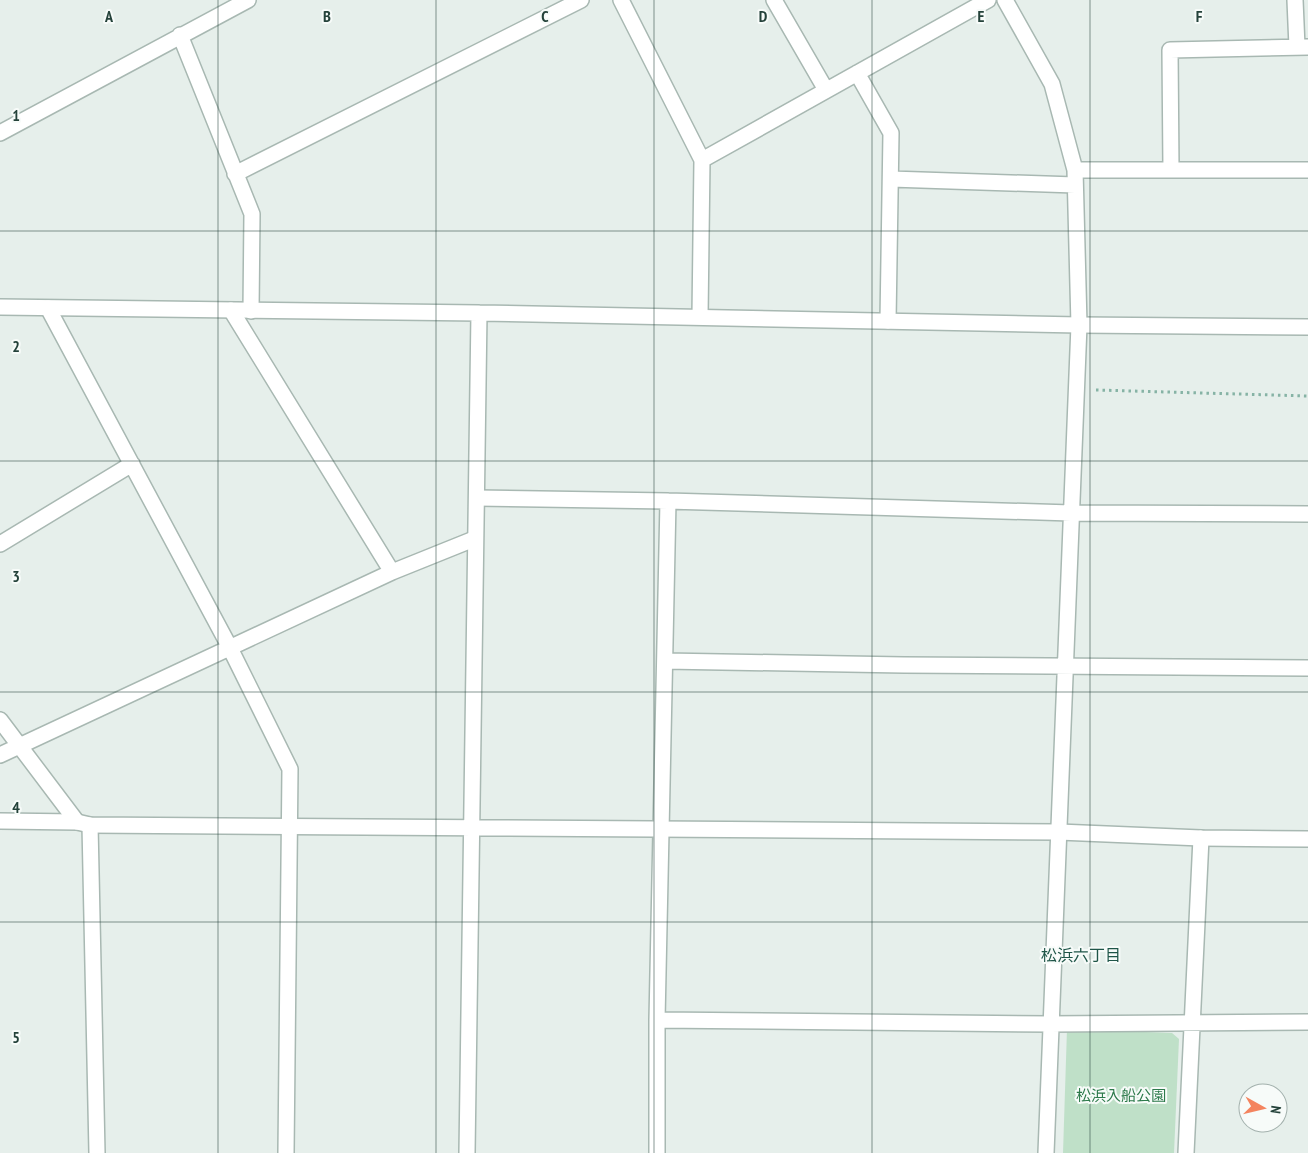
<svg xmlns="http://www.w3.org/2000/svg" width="1308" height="1153" viewBox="0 0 1308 1153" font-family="'PT Sans Narrow','Noto Sans JP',sans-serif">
<rect width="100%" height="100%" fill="#e6efeb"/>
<!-- green -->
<path fill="#bfe0c8" d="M1067,1029L1172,1033L1179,1039L1174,1153H1063Z"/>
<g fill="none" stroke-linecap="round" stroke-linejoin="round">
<!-- minor casing -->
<g stroke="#a8b8b2" stroke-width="18">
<path id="minor" d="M621,0L702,160L700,316
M774,0L826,90
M1005,0L1052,84L1075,170L1079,325L1046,1153
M1295,0L1297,47
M180,35L252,214L251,311
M857,73L891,133L888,321
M0,133L248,0
M702,160L988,0
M1075,170H1308
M1171,170L1170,50L1308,47
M235,174L581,0
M891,179L1075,185
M48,308L229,646L290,769L286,1153
M231,310L392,572
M477,498L668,501L1071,513L1308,514
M0,544L132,464
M665,661L904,665L1308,668
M0,720L77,822
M0,755L392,572L474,539
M90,825L97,1153
M657,1020L1050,1024L1308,1022
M657,1153V1020L668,501
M1186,1153L1201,838"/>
</g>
<!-- tertiary casing -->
<g stroke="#a8b8b2" stroke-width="18">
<path id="tertiary" d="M0,307L479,313L1079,325L1308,327
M0,821L77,822L90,825L1059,832L1201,838L1308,839
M467,1153L479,313"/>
</g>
<!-- path -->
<path stroke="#86b3a5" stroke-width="3" stroke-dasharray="2.5 4" stroke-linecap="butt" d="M1096,390L1308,396"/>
<!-- minor -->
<use href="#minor" stroke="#fff" stroke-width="15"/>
<!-- tertiary -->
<use href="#tertiary" stroke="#fff" stroke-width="15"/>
</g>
<!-- grid -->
<path fill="none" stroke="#24423a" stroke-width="1" stroke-opacity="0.55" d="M218,0V1153M436,0V1153M654,0V1153M872,0V1153M1090,0V1153M0,231H1308M0,461H1308M0,692H1308M0,922H1308"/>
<g text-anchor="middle" stroke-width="4" stroke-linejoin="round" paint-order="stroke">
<!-- park labels -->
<g font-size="15" fill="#2d7a4b" stroke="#f7fbf9">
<text x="1121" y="1101">松浜入船公園</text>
</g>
<!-- neighbourhood labels -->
<g font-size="16" fill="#1f5548" stroke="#f7fbf9">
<text x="1081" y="961">松浜六丁目</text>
</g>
</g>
<g font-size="16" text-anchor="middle" font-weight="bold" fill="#24423a" stroke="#f7fbf9" stroke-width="4" stroke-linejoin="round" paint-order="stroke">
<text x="109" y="22">A</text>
<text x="327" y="22">B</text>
<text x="545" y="22">C</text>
<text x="763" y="22">D</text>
<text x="981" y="22">E</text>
<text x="1199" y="22">F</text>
<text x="16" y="121">1</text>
<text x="16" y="352">2</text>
<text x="16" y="582">3</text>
<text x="16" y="813">4</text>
<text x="16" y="1043">5</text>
</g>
<!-- north arrow -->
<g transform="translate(1263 1108) rotate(98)"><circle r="24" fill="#f7fbf9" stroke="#a3b1ad"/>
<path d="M0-4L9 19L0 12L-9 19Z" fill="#f4845f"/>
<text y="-8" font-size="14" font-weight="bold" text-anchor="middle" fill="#24423a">N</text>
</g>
</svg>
